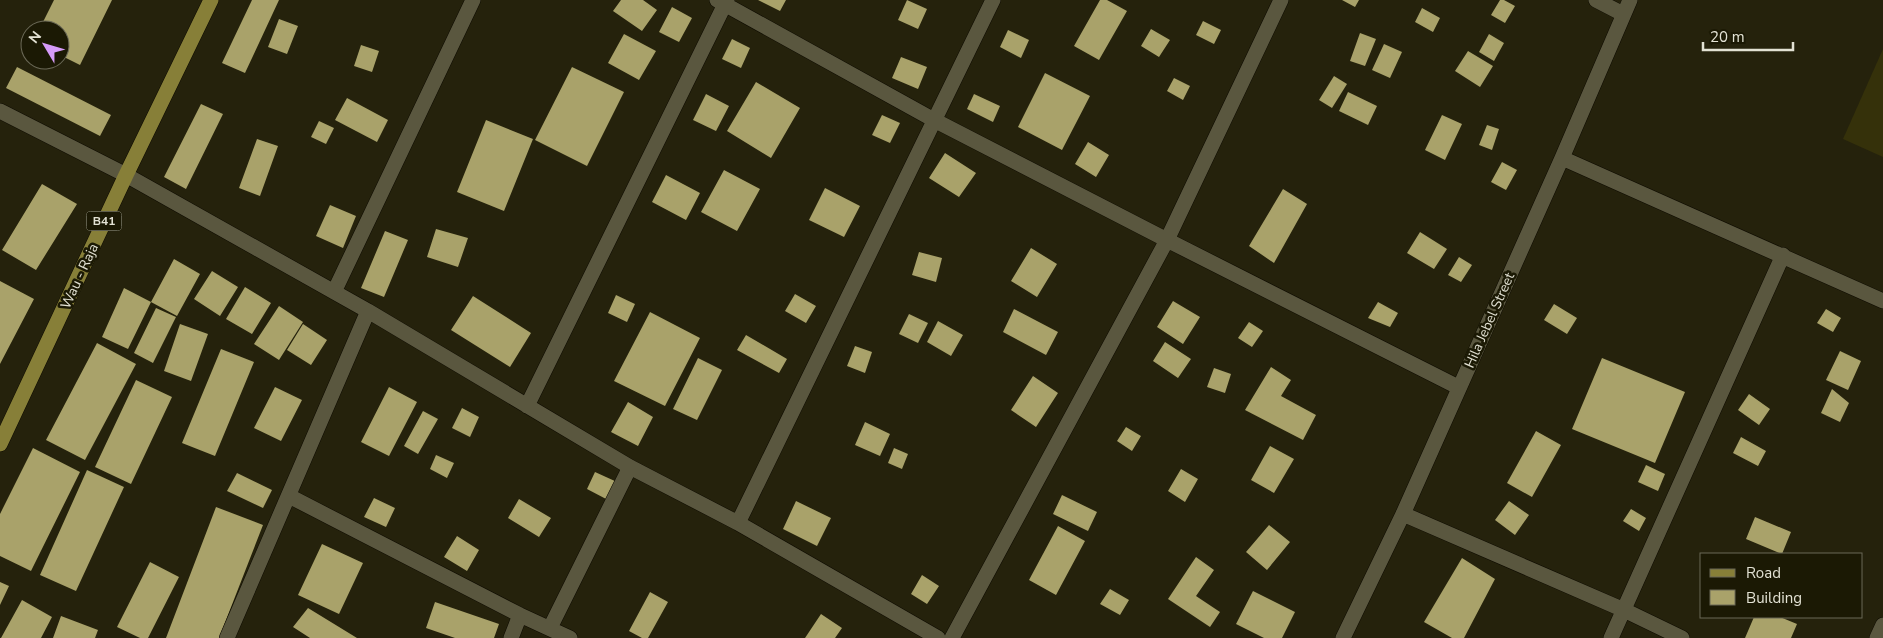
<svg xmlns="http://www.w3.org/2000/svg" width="1883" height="638" viewBox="0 0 1883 638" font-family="'Nunito Sans',sans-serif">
<rect width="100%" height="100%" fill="#25220c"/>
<!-- green -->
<path fill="#35310a" d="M1883,49V157L1843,139Z"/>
<!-- building -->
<path fill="#a9a26a" d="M54,0H112L80,65L60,55V30H39Z
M252,0H279L245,73L222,63Z
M621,0H643L657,10L642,31L613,11Z
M758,0H786L780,11Z
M907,0L927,9L918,29L898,20Z
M1100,0H1107L1127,11L1099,60L1074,46Z
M1342,0H1359L1355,7Z
M1500,0H1504L1515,6L1505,23L1491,15Z
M672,7L692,18L679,42L659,32Z
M1422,8L1440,18L1433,32L1415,22Z
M279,19L298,26L287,54L268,47Z
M1203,21L1221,30L1214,44L1196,35Z
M1151,29L1170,40L1159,57L1141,46Z
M1008,30L1029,40L1021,58L1000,47Z
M1360,33L1376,39L1365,66L1350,61Z
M624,34L656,51L639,80L608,63Z
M1489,34L1504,43L1494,61L1479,52Z
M732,39L750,48L741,68L722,59Z
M1384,44L1402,52L1390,78L1372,70Z
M361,45L379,51L372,72L354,66Z
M1468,51L1493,66L1480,87L1455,71Z
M901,57L927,67L918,89L892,78Z
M17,67L111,115L100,136L6,88Z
M572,67L624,92L587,166L535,140Z
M1045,73L1090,96L1062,150L1018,127Z
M1334,76L1347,84L1332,108L1319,100Z
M1174,78L1190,86L1183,100L1167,91Z
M756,82L800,108L771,158L727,131Z
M1348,92L1377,106L1368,125L1339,111Z
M706,94L729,106L716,131L693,120Z
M974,94L1000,106L993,122L967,109Z
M347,98L388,120L377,142L335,120Z
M201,104L223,114L186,189L164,177Z
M882,115L900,123L890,143L872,135Z
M1442,115L1462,124L1445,160L1425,150Z
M486,120L533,139L504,211L457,192Z
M319,121L334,128L326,144L311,137Z
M1487,125L1499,129L1492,150L1479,145Z
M257,139L278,146L260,196L239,188Z
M1088,142L1109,155L1096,177L1075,164Z
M945,153L976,173L959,197L929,178Z
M1502,162L1517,170L1506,190L1491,182Z
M724,170L760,189L737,231L701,212Z
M666,175L700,193L686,220L652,202Z
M42,184L77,204L36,270L2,250Z
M825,188L860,206L844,237L809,220Z
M1283,189L1307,204L1274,263L1249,246Z
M330,205L356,216L343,248L316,236Z
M436,229L468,238L458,267L427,257Z
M385,231L408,240L384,297L361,288Z
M1420,232L1447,249L1434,269L1407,253Z
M1031,248L1057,264L1037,297L1011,281Z
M919,252L942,258L936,282L912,275Z
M1459,257L1472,265L1461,282L1448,275Z
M174,259L200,274L177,316L151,302Z
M212,271L238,287L220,316L194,299Z
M0,281L34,299L0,364Z
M245,287L271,303L252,334L226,319Z
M124,288L151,302L128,349L102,337Z
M795,294L816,306L806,323L785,311Z
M616,295L635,304L627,322L608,313Z
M473,296L531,333L510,367L451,330Z
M1173,301L1200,317L1183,344L1157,327Z
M1378,302L1398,313L1390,327L1368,318Z
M1554,304L1577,318L1567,334L1544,320Z
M279,306L303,322L279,360L254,344Z
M156,308L176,317L153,363L134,353Z
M1014,309L1058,332L1046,355L1003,332Z
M1826,309L1841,318L1833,332L1817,323Z
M650,312L700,338L665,406L614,381Z
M909,314L928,323L918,343L899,334Z
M938,321L963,335L951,356L927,342Z
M1249,322L1263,331L1252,347L1238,338Z
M180,324L208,334L191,381L164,371Z
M303,324L327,340L311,365L287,350Z
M746,335L787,359L779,373L737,350Z
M1165,342L1191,359L1178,378L1153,361Z
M97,343L136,364L85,460L46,440Z
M855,346L872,352L865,373L847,366Z
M221,349L254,362L215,456L182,443Z
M1840,351L1861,361L1848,390L1826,380Z
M698,358L722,370L697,420L673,409Z
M1602,358L1685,392L1655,463L1572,429Z
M1271,367L1291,380L1281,396L1316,415L1303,440L1245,410Z
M1214,368L1231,374L1225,393L1207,387Z
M1033,376L1058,393L1036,427L1011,410Z
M136,380L172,397L131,484L95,467Z
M275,387L302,400L281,441L254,428Z
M389,387L417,402L389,456L361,442Z
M1832,389L1849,403L1840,422L1821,413Z
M1749,394L1770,409L1759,425L1738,410Z
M628,402L653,417L638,446L611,432Z
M462,408L479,417L470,437L452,428Z
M423,411L438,419L418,454L404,446Z
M865,422L890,434L880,456L855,445Z
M1126,427L1141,436L1132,451L1117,441Z
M1536,431L1561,445L1532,497L1507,483Z
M1741,437L1766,451L1758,466L1733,453Z
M1270,446L1294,459L1274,493L1251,480Z
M33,448L80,472L31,571L0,556V514Z
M894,448L908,454L902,469L888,463Z
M436,455L454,463L447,478L430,469Z
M1646,465L1665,474L1658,491L1638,482Z
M1181,469L1198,479L1185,502L1168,491Z
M87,470L124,487L76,591L40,575Z
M595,472L617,482L608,500L587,489Z
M237,473L272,490L263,508L227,491Z
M1062,495L1097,512L1088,531L1053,514Z
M374,498L395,508L386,527L364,517Z
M519,499L551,518L539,537L508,518Z
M796,501L831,518L817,546L783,529Z
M1509,501L1529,515L1515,535L1495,520Z
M216,507L263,525L219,638H166Z
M1631,509L1646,518L1639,531L1623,521Z
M1755,517L1791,532L1782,554L1746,539Z
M1269,525L1290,542L1267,570L1246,552Z
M1058,526L1085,541L1056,595L1029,580Z
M457,536L479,550L467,571L444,557Z
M322,544L363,563L339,614L298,595Z
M1196,557L1214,570L1196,596L1220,612L1210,627L1168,599Z
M1462,558L1495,579L1464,638H1452L1424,622Z
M150,562L179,577L148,638H140L117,627Z
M922,575L939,586L927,604L911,594Z
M0,582L9,586L0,605Z
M1110,589L1129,600L1120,615L1100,604Z
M1253,591L1295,612L1282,638H1264L1236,624Z
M650,592L668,602L648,638H642L629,631Z
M22,600L52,617L41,638H1Z
M435,602L499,624L494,638H455L426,628Z
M308,608L357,638H310L293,627Z
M821,614L842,628L835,638H805Z
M61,616L98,630L95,638H53Z
M1754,617H1780L1797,624L1791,638H1745Z"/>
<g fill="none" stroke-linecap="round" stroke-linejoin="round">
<!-- minor casing -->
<g stroke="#0e0b00" stroke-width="16">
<path id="minor" d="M717,0L934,120L1167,240L1458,387
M1596,0L1623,14
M0,111L126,175L368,311L630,467L738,523L938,638
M1562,158L1883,301
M334,292L473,0
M527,406L727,0
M289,496L520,615L570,638
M1403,514L1624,610L1682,638
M738,523L993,0
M550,628L630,467
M227,638L368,311
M511,638L520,615
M952,638L1167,240L1281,0
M1343,638L1403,514L1562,158L1630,0
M1611,638L1783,255
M1877,638L1883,625"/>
</g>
<!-- primary casing -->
<g stroke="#0e0b00" stroke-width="16">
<path id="primary" d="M0,444L126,175L211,0"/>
</g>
<!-- minor -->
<use href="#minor" stroke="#5a573f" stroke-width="15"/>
<!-- primary -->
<use href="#primary" stroke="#877f38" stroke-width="15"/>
</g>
<g text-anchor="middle" stroke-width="5" stroke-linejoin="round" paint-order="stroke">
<!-- shield labels -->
<rect fill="#1b1904" stroke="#a7a696" stroke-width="1" x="86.5" y="211.5" width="35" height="19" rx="4"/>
<g font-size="12" font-weight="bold" fill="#e3e2d4">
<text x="104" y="225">B41</text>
</g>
<!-- street labels -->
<g font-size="14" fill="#e3e2d4" stroke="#1b1904">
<text transform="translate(79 276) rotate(-65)" y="5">Wau - Raja</text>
<text transform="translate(1489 320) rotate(-66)" y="5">Hila Jebel Street</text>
</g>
</g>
<!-- legend -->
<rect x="1700" y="553" width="162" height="65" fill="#1b1904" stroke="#6b6957"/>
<rect x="1710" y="569" width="25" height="8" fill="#877f38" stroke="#6b6957"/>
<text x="1746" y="578" font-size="15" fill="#e3e2d4">Road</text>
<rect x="1710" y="590" width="25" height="15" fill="#a9a26a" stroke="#6b6957"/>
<text x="1746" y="603" font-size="15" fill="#e3e2d4">Building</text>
<!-- north arrow -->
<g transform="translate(45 45) rotate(308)"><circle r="24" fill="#1b1904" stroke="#6b6957"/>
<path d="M0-4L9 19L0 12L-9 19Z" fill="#d69bf9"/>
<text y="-8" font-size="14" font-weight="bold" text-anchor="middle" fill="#e3e2d4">N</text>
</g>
<!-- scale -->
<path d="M1703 42v8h90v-8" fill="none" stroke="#e3e2d4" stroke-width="2.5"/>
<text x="1710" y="42" font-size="15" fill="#e3e2d4" stroke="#1b1904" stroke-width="4" paint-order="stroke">20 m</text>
</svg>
